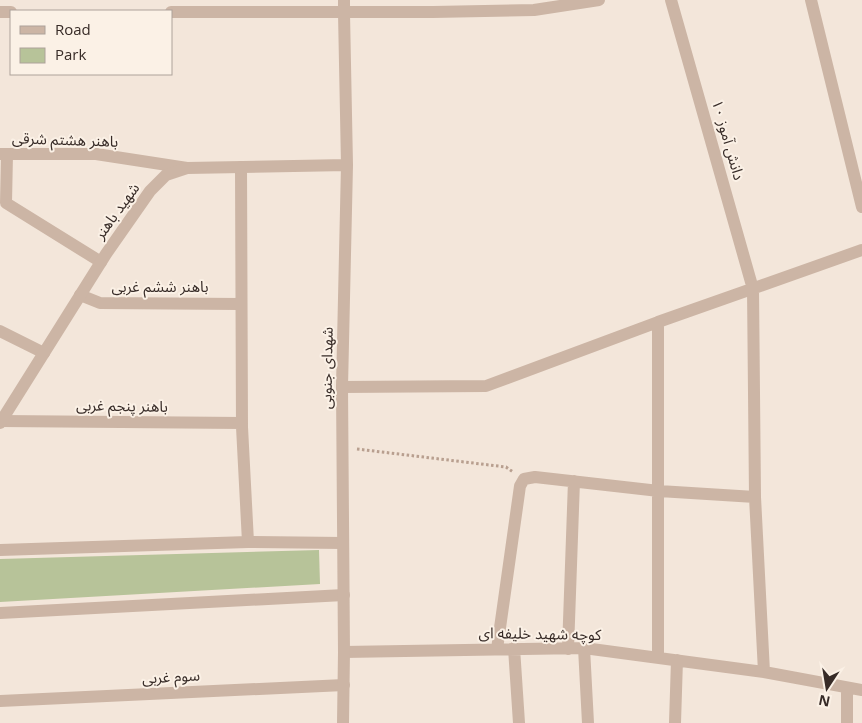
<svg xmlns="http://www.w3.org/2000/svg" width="862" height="723" viewBox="0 0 862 723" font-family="'Open Sans','Noto Sans Arabic',sans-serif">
<rect width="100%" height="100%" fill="#f3e6da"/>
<!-- green -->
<path fill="#b7c399" d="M319,550L320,584L0,602V559Z"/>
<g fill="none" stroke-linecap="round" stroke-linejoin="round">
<!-- path -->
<path stroke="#b89f8f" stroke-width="3" stroke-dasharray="2.5 2.5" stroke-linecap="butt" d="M357,449L506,467L513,472"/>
<!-- minor -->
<path stroke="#ccb5a5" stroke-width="12" d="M344,0V13
M671,0L753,289L755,497L764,672
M811,0L862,207
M0,154H96L187,168
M7,154L6,203L101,262
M241,167L242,427L248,542
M80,295L100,303L240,304
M0,331L44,353
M342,387L486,386L658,322
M1,421L242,423
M0,550L248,542L343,543
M0,613L344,595
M514,648L519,723
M584,648L588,723
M497,649L520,486L524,479L535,477L659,491L755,497
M568,649L574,481
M344,652L584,648L764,672L862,690
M658,657V322L862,250
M847,689V723
M0,701L344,685
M675,723L677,660"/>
<!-- tertiary -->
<path stroke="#ccb5a5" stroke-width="12" d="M0,12H11
M171,12H433L534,10L599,0
M0,423L106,254L150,191L166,175L187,168L347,165
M343,723L344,652L342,387L347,165L344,13"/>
</g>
<g text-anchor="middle" stroke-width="4" stroke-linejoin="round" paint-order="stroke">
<!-- street labels -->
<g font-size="15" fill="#372b27" stroke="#fbf1e6">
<text transform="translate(65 140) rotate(2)" y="5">باهنر هشتم شرقی</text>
<text transform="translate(728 140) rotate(74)" y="5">دانش آموز ۱۰</text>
<text transform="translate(117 211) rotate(-54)" y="5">شهید باهنر</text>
<text x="160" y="292">باهنر ششم غربی</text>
<text transform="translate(327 368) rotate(-89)" y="5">شهدای جنوبی</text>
<text transform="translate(122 406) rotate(1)" y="5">باهنر پنجم غربی</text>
<text transform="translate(540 634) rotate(1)" y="5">کوچه شهید خلیفه ای</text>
<text transform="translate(171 677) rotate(-3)" y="5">سوم غربی</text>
</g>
</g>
<!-- legend -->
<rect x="10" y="10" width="162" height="65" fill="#fbf1e6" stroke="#ada29a"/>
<rect x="20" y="26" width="25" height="8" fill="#ccb5a5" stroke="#ada29a"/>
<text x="55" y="35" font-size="15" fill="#372b27">Road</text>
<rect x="20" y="48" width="25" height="15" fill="#b7c399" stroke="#ada29a"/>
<text x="55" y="60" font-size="15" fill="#372b27">Park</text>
<!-- north arrow -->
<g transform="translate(827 688) rotate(192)" stroke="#fbf1e6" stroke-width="4" paint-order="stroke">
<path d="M0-4L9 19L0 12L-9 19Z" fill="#372b27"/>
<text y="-8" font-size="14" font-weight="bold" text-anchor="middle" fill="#372b27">N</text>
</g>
</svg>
